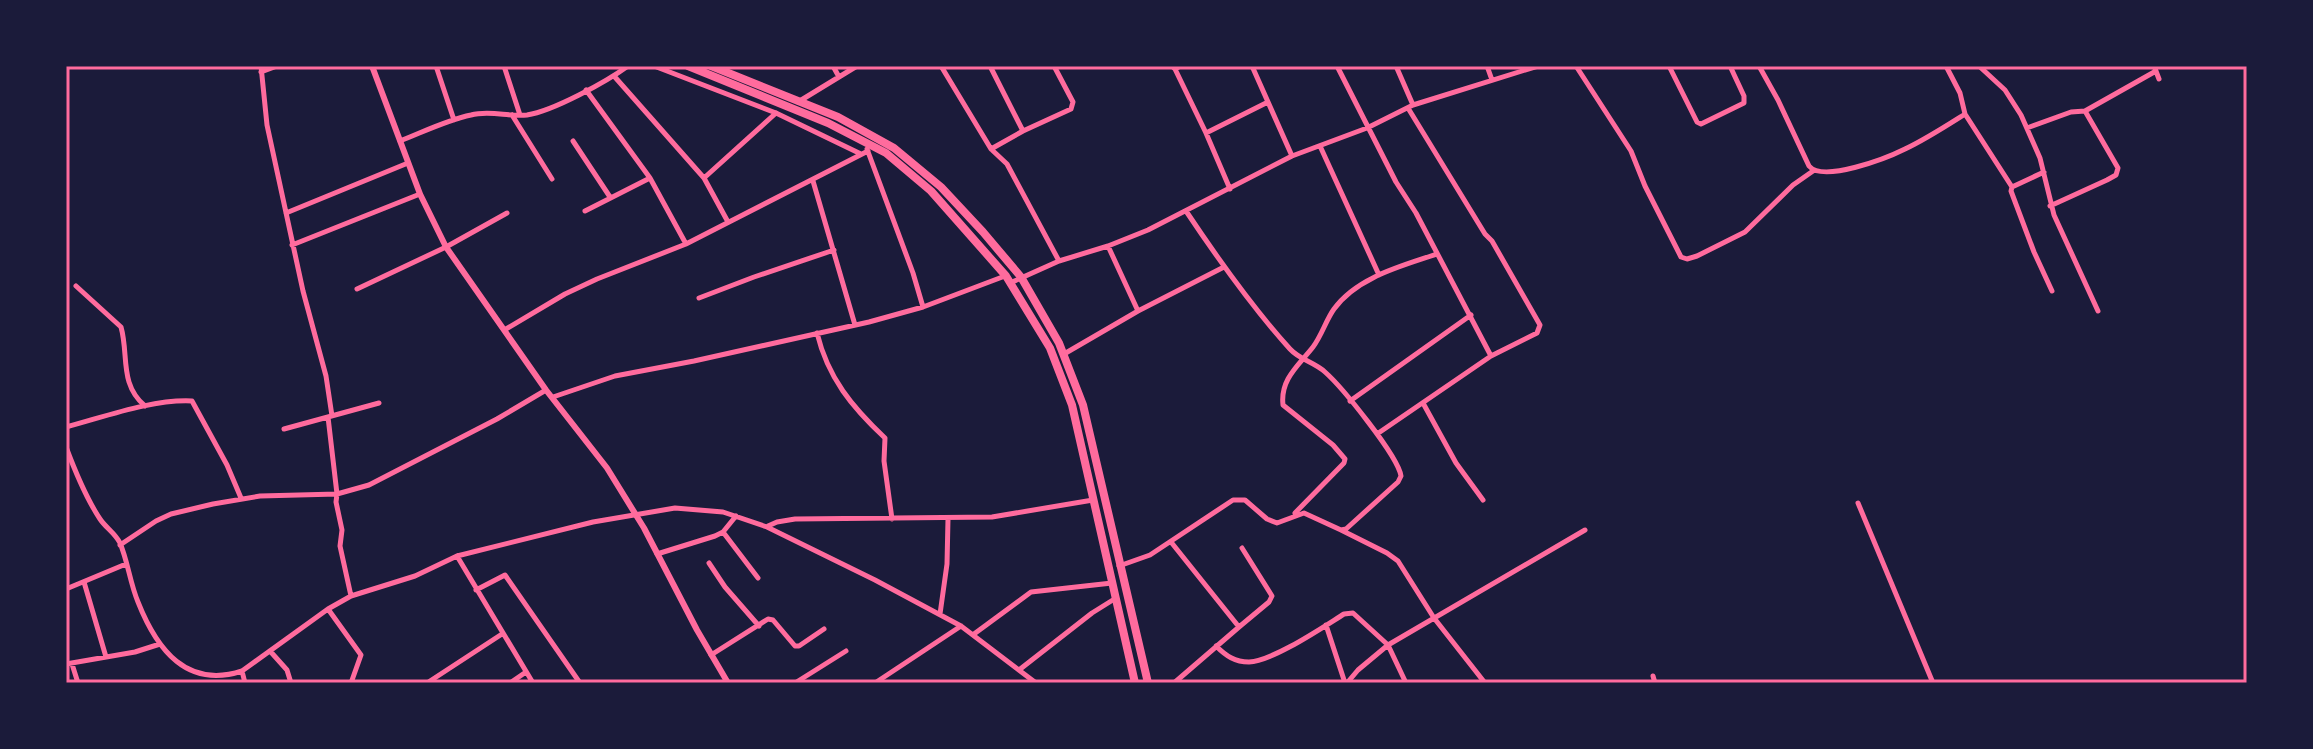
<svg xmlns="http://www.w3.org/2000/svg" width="2313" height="749" viewBox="0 0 2313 749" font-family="Montserrat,sans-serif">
<rect width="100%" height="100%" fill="#1b1b3a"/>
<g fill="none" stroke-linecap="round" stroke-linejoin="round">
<!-- minor -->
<path stroke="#ff6b9d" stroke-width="5" d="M261,66L267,125L303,291L326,376L332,416
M436,66L454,120
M504,66L520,115
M654,66L776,113L861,154
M833,66L839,77
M941,66L991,149L1007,164L1059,261
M990,66L1023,131
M1172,66L1175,69L1180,66
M1252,66L1292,156
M1337,66L1396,182L1416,213L1491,356L1377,434
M1396,66L1413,105
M1487,66L1492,80
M1576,66L1631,151L1645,186L1681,257L1687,259L1697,256L1745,232L1793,185L1813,171
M1669,66L1697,122L1701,124L1744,103V96L1730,66
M1759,66L1778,100L1809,166C1823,183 1887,158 1905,149C1926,139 1946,126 1965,114
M1946,66L1960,93L1965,114L2012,187
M1979,66L2005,90L2021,115L2040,158L2054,215L2098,311
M2154,66L2159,79
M1175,69L1206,133L1230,189
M261,72L277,66
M614,76L704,178L728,222
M586,90L650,178L686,244
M798,102L857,66
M1408,108L1485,234L1492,241L1540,325L1537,333L1491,356
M2085,111L2156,71
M512,115L552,179
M2027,128L2071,112L2085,111L2118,168L2116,175L2107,180L2050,206
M1206,133L1268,102
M400,141C423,132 447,120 471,115C490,110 508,117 527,115C553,111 606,82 628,66
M573,141L610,197
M1320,146L1379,275
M867,149L913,273L923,307
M991,149L1023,131L1071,109L1073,102L1054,66
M2044,172L2012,187L2011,191L2034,252L2052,291
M704,178L776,113
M813,181L855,325
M585,211L650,178
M286,213L408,163
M292,245L420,194
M1108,246L1138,311
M1010,283L1059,261L1108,246L1148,230L1292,156L1367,128L1413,105L1538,66
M76,286L121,327C129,355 119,384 145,406
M357,289L446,247L507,213
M699,298L754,277L834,250
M506,329L565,294L597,279L686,244L868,151
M817,333C828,378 852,407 885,438L884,461L892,519
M1064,354L1138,311L1224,267
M553,397L615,376L694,361L869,322L923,307L1005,276
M1350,401L1471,315
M1423,403L1456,463L1483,500
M328,417L337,494L336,502L342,530L340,546L351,596
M66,427C104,417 152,399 192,401L227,465L241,498
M284,429L379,403
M66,447C75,471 86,498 100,519C106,528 115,533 120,543C128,562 130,583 138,602C157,650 187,689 242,671L328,609L351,596L415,576L457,556L593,522L675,508L723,512L767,527L875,580L961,626L1036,683
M1858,503L1933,683
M1295,513L1344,463L1345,459L1333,445L1283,405C1280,379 1299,365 1313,347C1322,335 1326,320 1334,309C1357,277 1402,266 1437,254
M768,526L777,522L795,519L992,517L1093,500
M1341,530L1387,553L1398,561L1434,618L1485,683
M723,532L758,578
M1171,542L1239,627L1174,683
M120,545L156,521L171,514L213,504L260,496L337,494L369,485L497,419L546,390
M657,554L715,536L723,532L736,516
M457,556L533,683
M709,563L725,587L759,626
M1119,566L1150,555L1233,500H1245L1267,519L1277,523L1304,513L1341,530L1346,529L1398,482L1401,476C1398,456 1342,387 1325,372C1314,362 1300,360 1290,349C1251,306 1218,259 1186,211
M84,582L106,657
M66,589L126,564
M476,590L505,575L580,683
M328,609L361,655L351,683
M940,614L947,564L948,519
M1326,625L1345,683
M1239,627L1269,602L1272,596L1242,548
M974,634L1031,592L1112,583
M1216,646C1226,656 1235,662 1249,662C1273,661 1323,627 1344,614L1353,613L1388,645L1406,683
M270,651L287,670L291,683
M711,655L768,619L773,620L795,646H799L824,629
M66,664L135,652L160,644
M72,664L78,683
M1019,670L1092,613L1116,598
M242,671L245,683
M1653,676L1655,683
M427,683L502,634
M510,683L526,672
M795,683L846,651
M875,683L961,626
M1347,683L1358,670L1388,645L1585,530"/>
<!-- tertiary -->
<path stroke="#ff6b9d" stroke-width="6" d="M372,66L420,194L446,247L546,390L607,468L644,528L697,630L728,683"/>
<!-- primary -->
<path stroke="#ff6b9d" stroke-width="8" d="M688,66L828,123L886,153L931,191L1006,276L1050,348L1072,405L1135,683
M711,66L838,117L894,148L941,187L983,232L1021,277L1059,343L1083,405L1148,683"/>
</g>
<!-- border -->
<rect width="2313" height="749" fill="none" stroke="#1b1b3a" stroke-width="136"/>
<rect x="68" y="68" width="2177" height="613" fill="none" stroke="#ff6b9d" stroke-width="3"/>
</svg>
